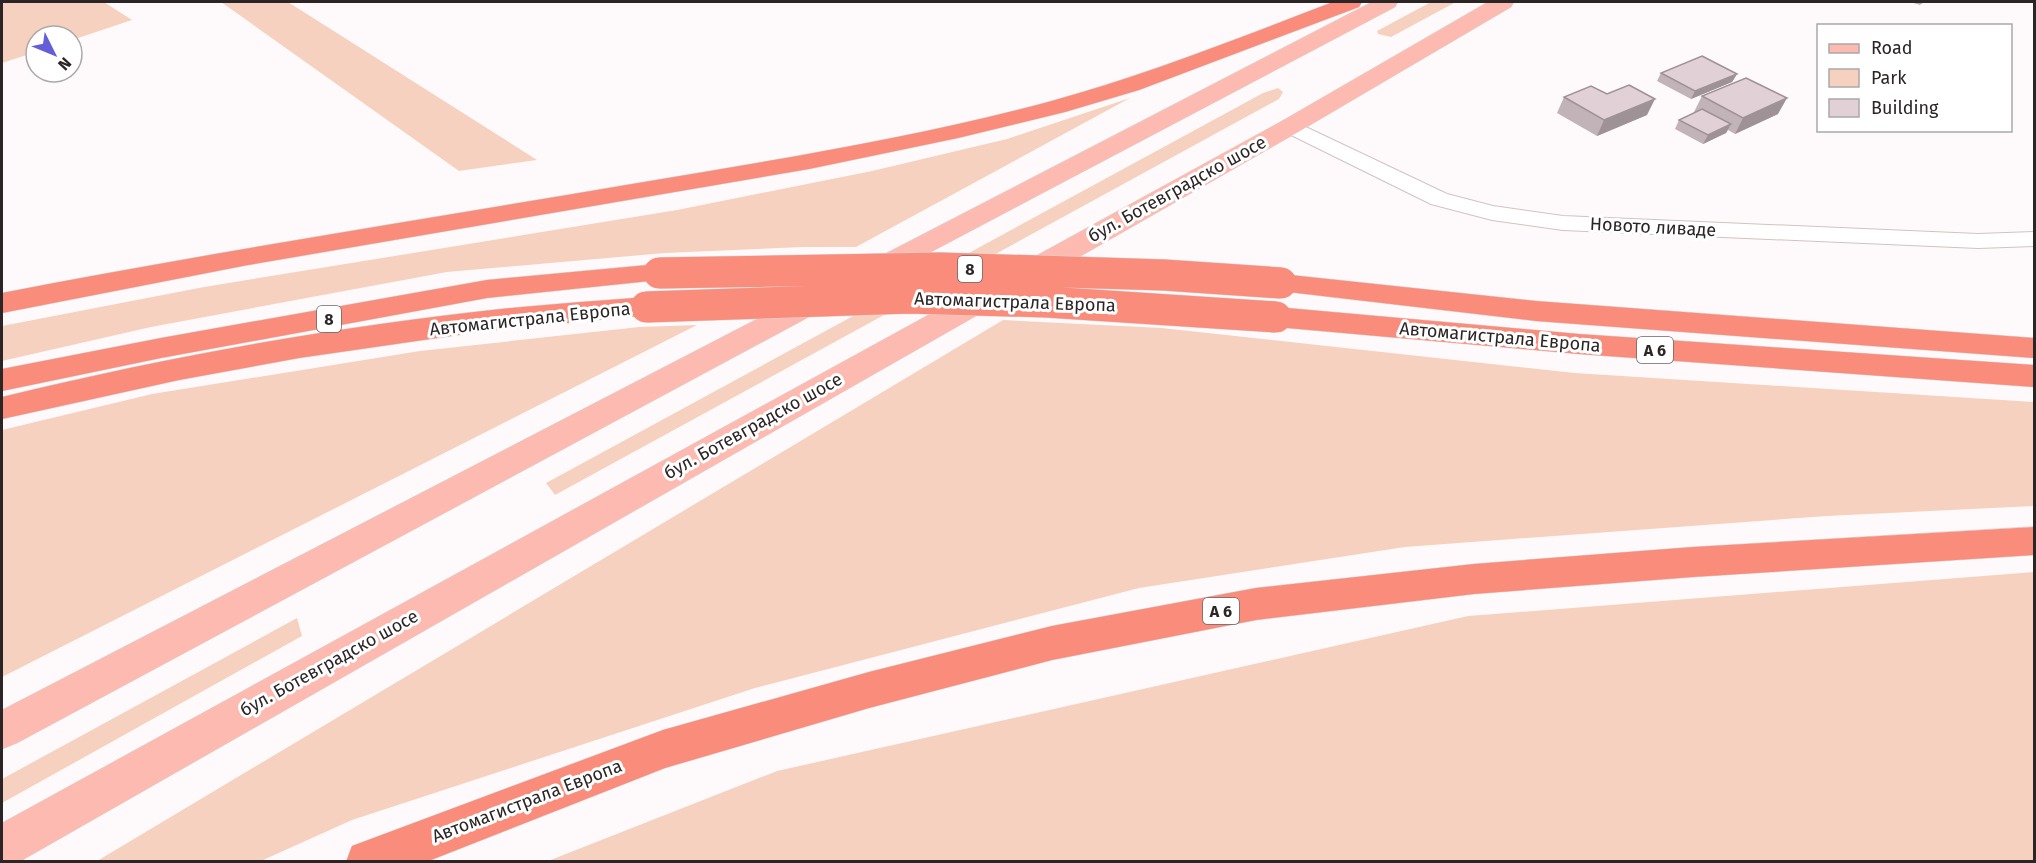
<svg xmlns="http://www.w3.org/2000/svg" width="2036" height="863" viewBox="0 0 2036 863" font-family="'Fira Sans',sans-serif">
<rect width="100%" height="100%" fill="#fefafb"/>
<!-- green -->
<path fill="#f7d1bf" d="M2,2H104L132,20L72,40V36H36V52L2,63Z
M221,2H288L537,160L459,171Z
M1431,2H1456L1391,37L1378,34L1377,31Z
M1278,88L1283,92L1279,99L555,495L546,483L1263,93Z
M1130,98L856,247H803L665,253L447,272L151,327L2,361V326L204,287L677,210L872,171L1007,139Z
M1003,320L1162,328L1575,373L2034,402V506L1827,516L1405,547L1139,588L755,688L352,820L261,861H97Z
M697,325L2,677V430L152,394L420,351L639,327Z
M2034,572V861H548L777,771L1468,616Z
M297,618L302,636L2,803V779Z"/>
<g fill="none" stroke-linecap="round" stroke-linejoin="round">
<!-- lane casing -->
<g stroke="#d4c1c3" stroke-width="2">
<path id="lane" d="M1291,120L1447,194L1493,206L1563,216L1978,234L2034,232V246L1978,248L1563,230L1492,220L1431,204L1283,131L1280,126L1283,121Z"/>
</g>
<!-- primary casing -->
<g stroke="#d9d8d8" stroke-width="1">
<path id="primary" d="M1372,2H1398L1395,7L876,281L866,284L856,281L852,275L856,269Z
M1488,2H1514L1511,7L1300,131L19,862H2V823L1282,121Z
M823,287L833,290L838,297L833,304L17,743L2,749V710L813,290Z"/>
</g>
<!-- highway casing -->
<g stroke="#d9d8d8" stroke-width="1">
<path id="highway" d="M1333,2H1362L1359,7L1139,90L1065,112L958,138L809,169L248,265L2,313V293C213,252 426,219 638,183C775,160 914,138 1048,102C1146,75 1239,38 1333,2Z
M659,264L669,267L673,273L669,279L487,298L161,358L2,391V369L161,338L487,280Z
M1281,274L1536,301L2034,338V358L1536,321L1271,290L1267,283L1271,276Z
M646,297L656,300L661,307L656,314L479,332L299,358L179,380L2,419V397C166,357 333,327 501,309C550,304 598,301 646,297Z
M1276,307L1579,334L2034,365V387L1579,354L1276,327L1265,324L1261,317L1265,310Z
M2034,527V555L1693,577L1474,594L1256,620L1052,660L869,708L665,768L426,862H346L352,846L663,730L869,672L1052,626L1256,588L1474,564L1693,547Z"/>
</g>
<!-- lane -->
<use href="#lane" fill="#fff" fill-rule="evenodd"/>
<!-- primary -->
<use href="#primary" fill="#fcbab0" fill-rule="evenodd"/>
<!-- highway -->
<use href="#highway" fill="#fa8c7b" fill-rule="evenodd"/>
<!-- highway-bridge casing -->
<g stroke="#d9d8d8" stroke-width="32" stroke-linecap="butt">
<path id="highway-bridge" d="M659,273L940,268L1164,275L1281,283
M646,307L909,298L1047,302L1276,317"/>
</g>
<!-- highway-bridge -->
<use href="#highway-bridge" stroke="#fa8c7b" stroke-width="31"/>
</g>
<!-- wall -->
<path fill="#c2b3b9" d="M1910,2H1924L1920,5Z
M1661,73L1737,74L1732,82L1691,99L1657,81Z
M1607,94L1647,115L1597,136L1557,113L1564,97Z
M1702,96L1778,114L1735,134L1728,130L1726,133L1703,144L1675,129L1679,120L1695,113L1694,112Z"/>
<!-- shaded-wall -->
<path fill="#9e9296" d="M1737,74L1732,82L1691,99L1695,91Z
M1787,98L1778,114L1735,134L1743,118Z
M1655,99L1647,115L1597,136L1604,120Z
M1731,124L1726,133L1703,144L1708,135Z"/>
<!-- building -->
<path fill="#e2d0d7" stroke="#9e9296" stroke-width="1.5" d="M1702,56L1737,74L1695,91L1661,73Z
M1746,78L1787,98L1743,118L1702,96Z
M1629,85L1655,99L1604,120L1564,97L1591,86L1607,94Z
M1702,109L1731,124L1708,135L1679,120Z"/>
<g text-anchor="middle" stroke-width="6" stroke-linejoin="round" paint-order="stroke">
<!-- shield labels -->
<g fill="#fff" stroke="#6b6667" stroke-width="1.5">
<rect x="958" y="256" width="24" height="26" rx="4.5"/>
<rect x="317" y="306" width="24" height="26" rx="4.5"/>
<rect x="1637" y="337" width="36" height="26" rx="4.5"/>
<rect x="1203" y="598" width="36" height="26" rx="4.5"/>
</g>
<g font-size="16" font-weight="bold" fill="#2c2526">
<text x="970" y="275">8</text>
<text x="329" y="325">8</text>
<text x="1655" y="356">A 6</text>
<text x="1221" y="617">A 6</text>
</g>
<!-- street labels -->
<g font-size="18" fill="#2c2526" stroke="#fff">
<text transform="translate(1177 189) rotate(-29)" y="6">бул. Ботевградско шосе</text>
<text transform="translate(1653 227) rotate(3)" y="6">Новото ливаде</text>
<text transform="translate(1015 302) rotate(2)" y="6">Автомагистрала Европа</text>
<text transform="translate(530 319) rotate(-6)" y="6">Автомагистрала Европа</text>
<text transform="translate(1500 337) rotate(5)" y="6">Автомагистрала Европа</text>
<text transform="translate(753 426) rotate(-29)" y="6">бул. Ботевградско шосе</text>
<text transform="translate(329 663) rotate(-29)" y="6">бул. Ботевградско шосе</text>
<text transform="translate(527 801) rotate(-21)" y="6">Автомагистрала Европа</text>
</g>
</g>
<!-- border -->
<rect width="2036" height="863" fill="none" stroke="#2c2526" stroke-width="6"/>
<!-- legend -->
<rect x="1817" y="24" width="195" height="108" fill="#ffffff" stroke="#aba8a8" stroke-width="1.5"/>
<rect x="1829" y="44" width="30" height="9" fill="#fcbab0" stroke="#aba8a8" stroke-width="1.5"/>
<text x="1871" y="54" font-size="18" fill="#2c2526">Road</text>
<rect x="1829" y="69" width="30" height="18" fill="#f7d1bf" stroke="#aba8a8" stroke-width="1.5"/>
<text x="1871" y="84" font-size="18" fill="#2c2526">Park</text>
<rect x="1829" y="99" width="30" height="18" fill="#e2d0d7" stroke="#aba8a8" stroke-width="1.5"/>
<text x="1871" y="114" font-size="18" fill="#2c2526">Building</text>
<!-- north arrow -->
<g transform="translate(54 54) rotate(133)"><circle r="28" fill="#ffffff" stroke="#aba8a8" stroke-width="1.5"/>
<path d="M0-4.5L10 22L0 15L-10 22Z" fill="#645fd8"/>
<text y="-9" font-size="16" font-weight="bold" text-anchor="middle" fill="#2c2526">N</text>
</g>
</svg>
